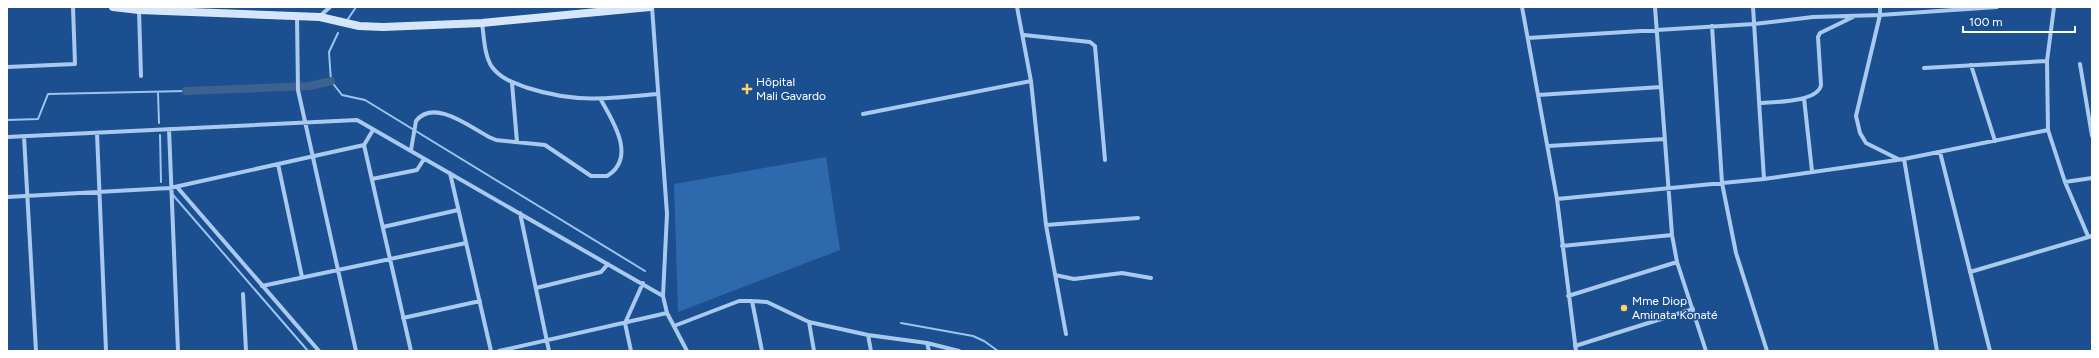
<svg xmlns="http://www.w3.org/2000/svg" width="2099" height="358" viewBox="0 0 2099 358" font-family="Figtree,sans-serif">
<rect width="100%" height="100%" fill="#1b4f8f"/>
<!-- garden -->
<path fill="#2e69ad" d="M826,157L840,250L678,312L674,184Z"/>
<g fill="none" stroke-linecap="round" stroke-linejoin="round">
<!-- stream -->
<path stroke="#9cc4f0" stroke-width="2" d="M348,19L356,7
M338,33L329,52L331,81L342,95L365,100L645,271
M158,93L159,123
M7,120L38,119L48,94L186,91
M160,135L161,182
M173,195L308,351
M901,323L973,336L984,341L998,351"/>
<!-- canal -->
<path stroke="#3c6290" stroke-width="8" d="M186,91L310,86L331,81"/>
<!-- street -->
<path stroke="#a9c9ee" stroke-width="4" d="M652,7L667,214L663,296L667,313L687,351
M1017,7L1031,81L1046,225L1066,334
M1522,7L1557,199L1576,351
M1655,7L1672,235L1677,262L1706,351
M1753,7L1764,179
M1880,7V15L1856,116L1860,133L1866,143L1898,159
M2054,7L2047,61L2048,130L2065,182L2088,236
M139,10L141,76
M297,16L298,90L356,351
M320,16L330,7
M482,23C484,36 484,55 492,67C501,79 514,83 528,88C575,103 609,99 657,94
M1712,26L1722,183L1736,253L1767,351
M1024,35L1090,42L1095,46L1105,160
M1528,38L1754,24L1813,17L1880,15L1997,7
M2080,64L2092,136
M1971,65L1995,141
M7,67L75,64L73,7
M1924,68L2047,61
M512,83L517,142
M1538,95L1661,87
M1804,98L1812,171
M1759,103C1775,102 1818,102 1821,85L1818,37L1820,33L1853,17
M863,114L1031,81
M169,129L178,351
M373,130L364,145L411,351
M97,133L106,351
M24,136L36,351
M7,137L357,120L663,296
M1548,146L1665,139
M411,150L416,121C434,98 470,127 489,137L496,140L545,145L591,176H607C637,158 613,121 601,100
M1940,152L1990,351
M1904,159L1937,351
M278,164L302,277
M450,173L491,351
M372,179L417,170L424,159
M2065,182L2092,178
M177,187L319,351
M7,197L170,188L364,145
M1557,199L1764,179L1904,159L2048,130
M520,213L549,351
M1046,225L1138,218
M383,227L458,210
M1562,246L1672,235
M1970,272L2092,236
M1055,275L1074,279L1122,273L1151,278
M262,286L466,243
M536,288L601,272L608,264
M243,294L246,351
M1568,296L1677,262
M752,301L762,351
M403,318L480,301
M809,322L814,351
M674,326L739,301H752L767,302L809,322L868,335L927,343L959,351
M868,335L871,351
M927,343L929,351
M1575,346L1693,309
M499,351L667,313
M631,351L625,323L643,283"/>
<!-- secondary -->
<path stroke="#d6e6fa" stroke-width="8" d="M113,7L139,10L320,17L359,26L383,27L482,23L650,7"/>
</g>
<!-- markers -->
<g fill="#ffd166" stroke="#1b4f8f" stroke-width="1.5">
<path d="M745 83h4v4h4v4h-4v4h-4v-4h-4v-4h4z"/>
<circle cx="1624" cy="308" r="4"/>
</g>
<g text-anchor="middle" stroke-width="3" stroke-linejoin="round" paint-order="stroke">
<!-- poi labels -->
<g font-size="12" fill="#fff" stroke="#1b4f8f" text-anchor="start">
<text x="756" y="86">Hôpital<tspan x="756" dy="14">Mali Gavardo</tspan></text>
<text x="1632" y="305">Mme Diop<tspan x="1632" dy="14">Aminata Konaté</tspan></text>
</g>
</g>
<!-- border -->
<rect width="2099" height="358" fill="none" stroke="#ffffff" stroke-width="16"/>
<!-- scale -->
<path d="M1963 26v6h112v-6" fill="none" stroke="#ffffff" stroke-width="2"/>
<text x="1969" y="26" font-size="12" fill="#ffffff" stroke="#1b4f8f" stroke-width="3" paint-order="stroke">100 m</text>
</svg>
